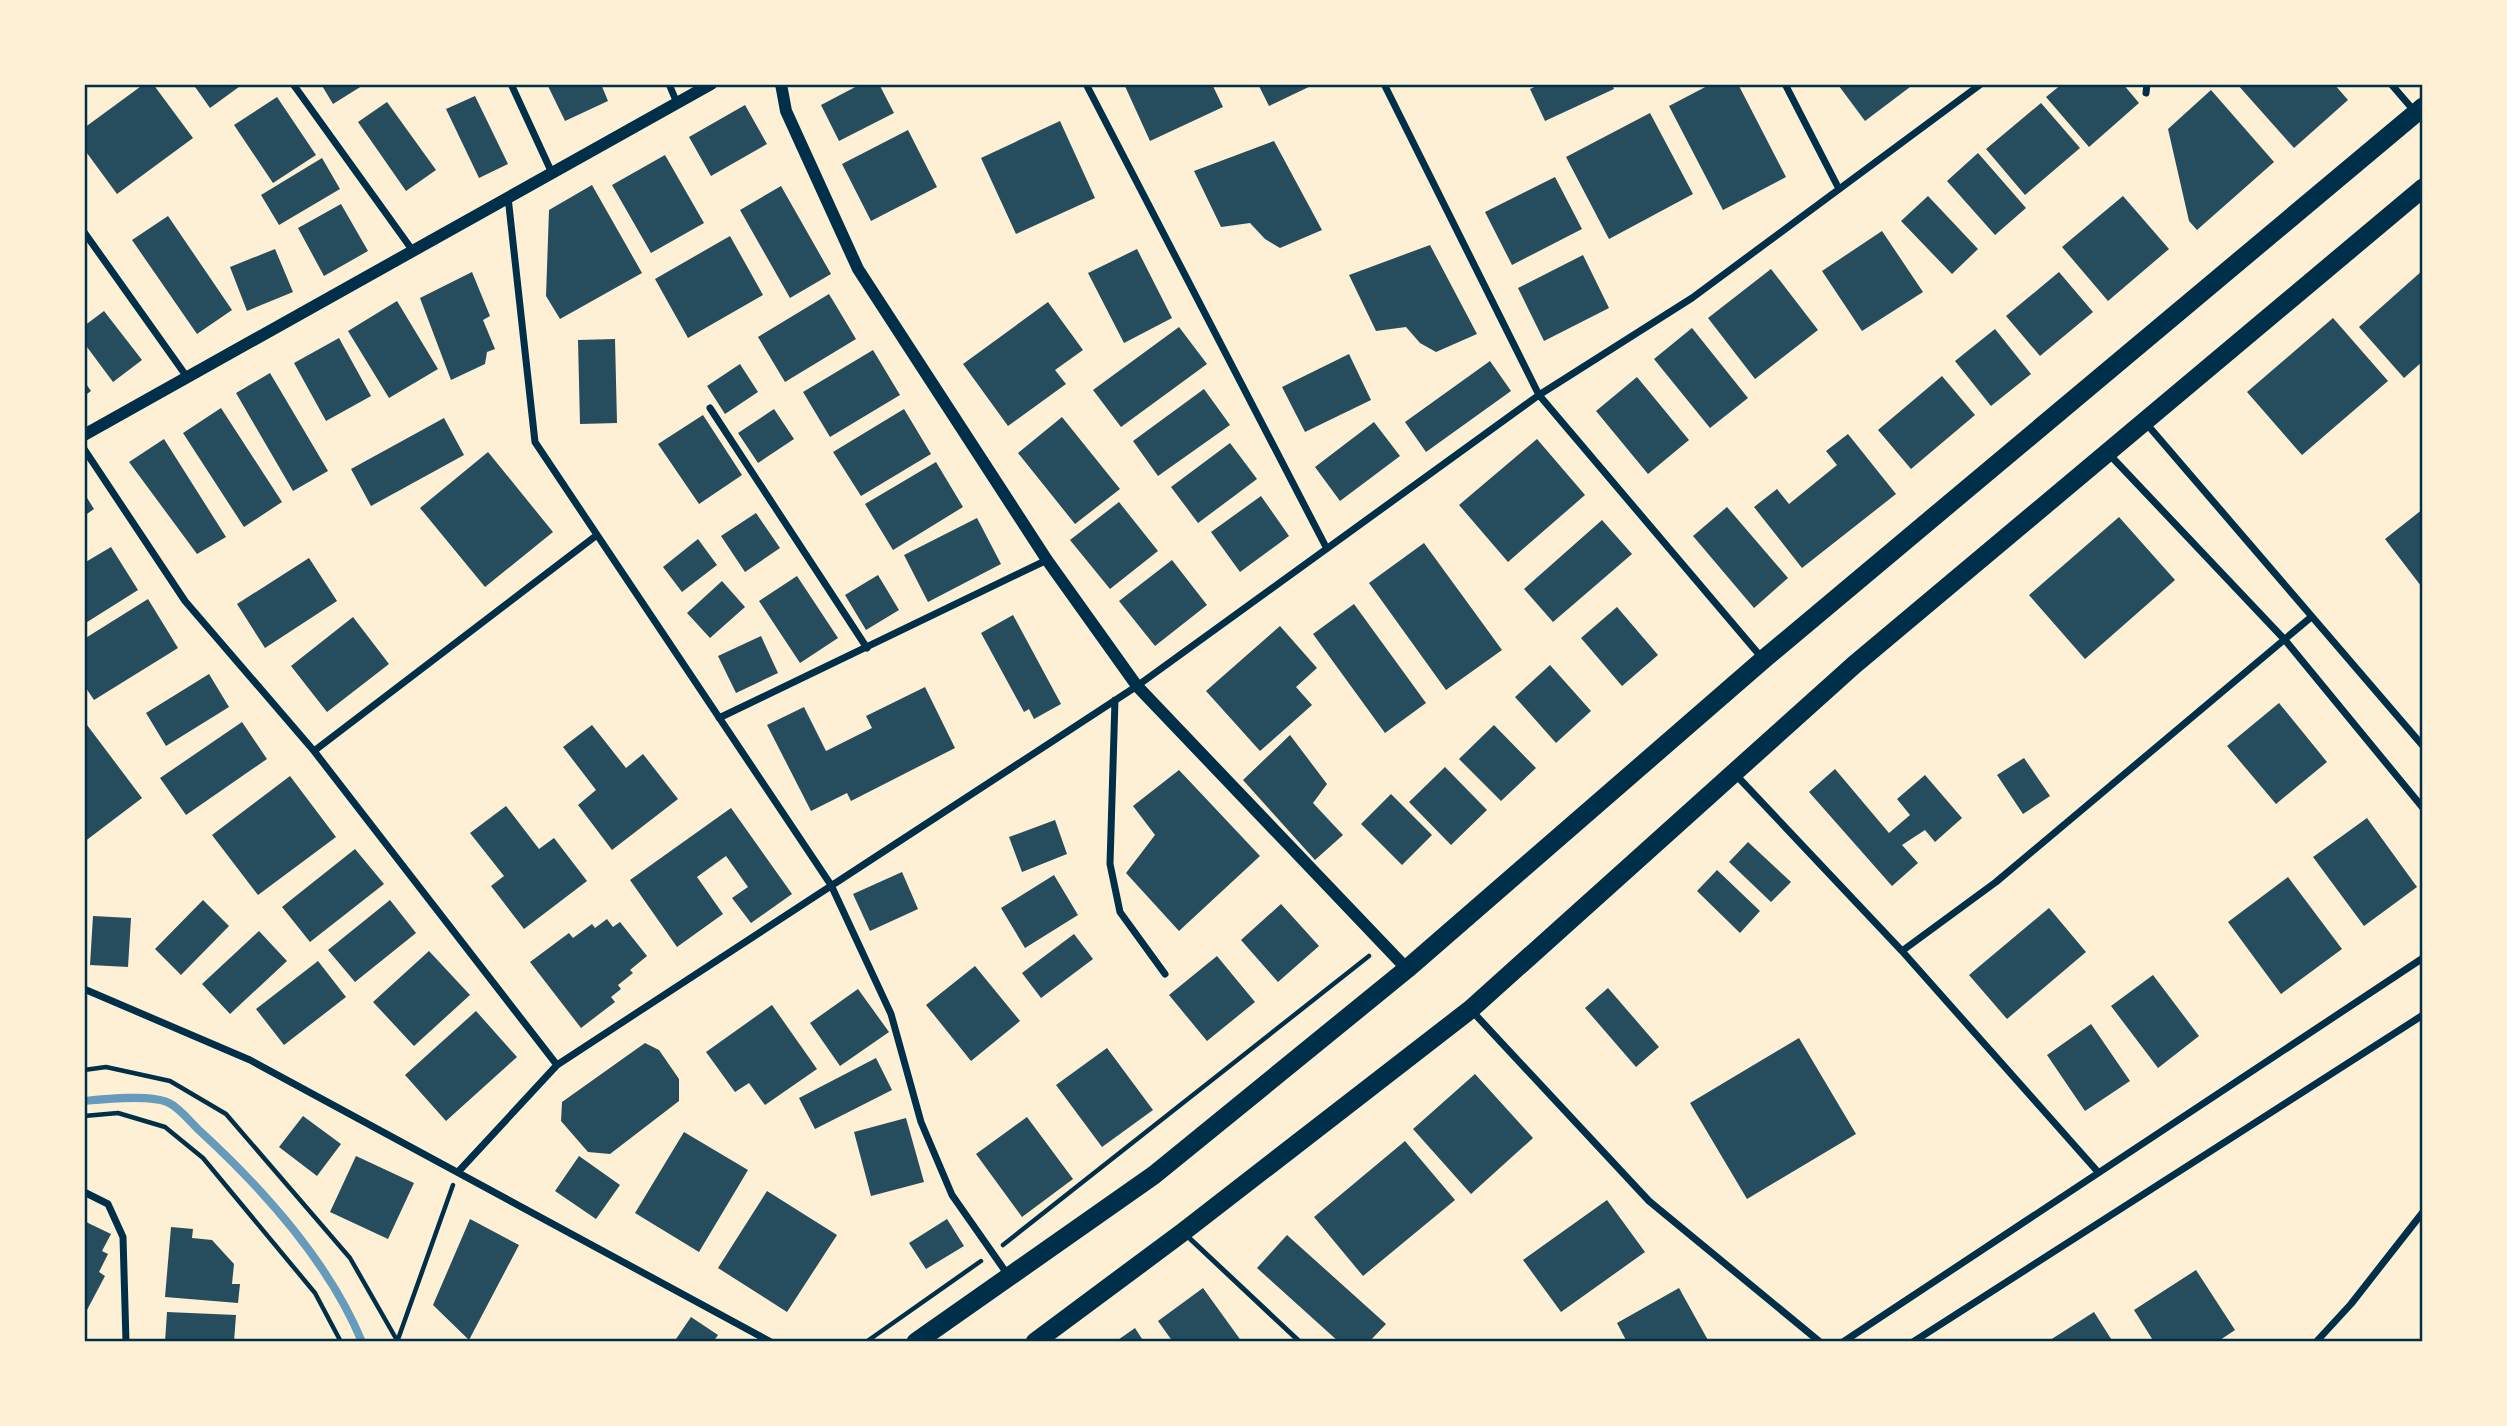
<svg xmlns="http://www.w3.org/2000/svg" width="2507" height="1426" viewBox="0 0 2507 1426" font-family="Manrope,sans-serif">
<rect width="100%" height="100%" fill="#fdf0d5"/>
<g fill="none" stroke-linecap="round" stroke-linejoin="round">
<!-- stream -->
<path stroke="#669bbc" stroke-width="8" d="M84,1101C104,1099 152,1094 169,1103C180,1108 191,1123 201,1132C264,1190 329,1262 362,1342"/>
</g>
<!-- building -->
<path fill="#264d5e" d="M144,84H153L193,138L117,194L84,149V128Z
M193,84H243L210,108Z
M321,84H365L333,104Z
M547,84H601L608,101L565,121Z
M861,84H879L894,113L839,141L821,105Z
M1124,84H1212L1223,107L1150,141Z
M1258,84H1315L1269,106Z
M1541,84H1612L1614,89L1545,121L1530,89Z
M1711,84H1738L1786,177L1723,210L1669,106Z
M1842,84H1914L1865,121L1839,86Z
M2062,84H2123L2139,103L2089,147L2046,97Z
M2237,84H2334L2348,100L2294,148Z
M2211,90L2274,162L2197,230L2189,221L2168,129Z
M475,96L508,164L479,178L446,109Z
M277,97L316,155L273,183L234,125Z
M387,102L436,170L406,191L358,122Z
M2041,103L2080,148L2025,195L1986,149Z
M745,105L767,144L711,176L689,137Z
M1650,113L1693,194L1609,239L1566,157Z
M1060,121L1095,198L1016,234L981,158Z
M908,130L937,187L871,221L842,164Z
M1274,141L1322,230L1280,248L1265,239L1250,223L1221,227L1194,171Z
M1978,153L2026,208L1995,235L1947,181Z
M665,155L704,223L651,253L612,185Z
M322,158L340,189L279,225L261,195Z
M1555,177L1582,229L1512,265L1485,212Z
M592,185L642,273L560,319L546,296L549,210Z
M781,186L831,274L790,298L740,210Z
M1928,196L1978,249L1952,274L1901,221Z
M2123,196L2169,249L2108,301L2062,247Z
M341,204L368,251L324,276L298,228Z
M168,216L232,310L197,334L132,240Z
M1882,231L1923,292L1862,331L1822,271Z
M730,236L763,295L688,338L655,279Z
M1430,245L1477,334L1436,352L1420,343L1406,327L1376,331L1349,275Z
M275,249L293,292L247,311L230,267Z
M1137,249L1172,318L1124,343L1088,273Z
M1583,255L1609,308L1544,341L1518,288Z
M1771,269L1818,330L1755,379L1708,318Z
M2423,270V361L2404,378L2359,327Z
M472,272L490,316L483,320L495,349L487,352L485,364L451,380L420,298Z
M2059,272L2093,312L2040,356L2006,316Z
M829,294L856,339L785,382L758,337Z
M397,301L438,369L389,398L348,331Z
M1048,302L1083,350L1055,370L1066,384L1008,426L963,364Z
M104,311L142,360L113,382L84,343V326Z
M2333,318L2388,381L2302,455L2247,392Z
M1179,327L1207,364L1121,427L1093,390Z
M1692,328L1748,398L1710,428L1654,359Z
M1995,329L2031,374L1991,406L1955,361Z
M339,338L371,396L326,421L294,363Z
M615,339L617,423L580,424L578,340Z
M873,350L900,395L830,437L803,392Z
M1349,354L1371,400L1305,432L1282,387Z
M1490,361L1511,391L1426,452L1405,422Z
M740,364L758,392L725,414L707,386Z
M270,373L328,471L293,491L236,393Z
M1942,376L1975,415L1911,469L1878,430Z
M1637,377L1689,440L1648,474L1596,411Z
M84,381L91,391L84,396Z
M1204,389L1230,425L1158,476L1133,441Z
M221,408L282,502L244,527L183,433Z
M774,409L794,439L758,463L738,433Z
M904,409L931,454L861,496L833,452Z
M703,415L742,475L699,504L658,444Z
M1062,417L1120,489L1075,524L1018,453Z
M444,418L464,455L371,506L351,469Z
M1374,422L1400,456L1340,501L1315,467Z
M1848,434L1896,494L1802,568L1754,507L1777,489L1789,504L1837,465L1826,451Z
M164,439L226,537L197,554L129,462Z
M1537,439L1585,495L1508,562L1459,505Z
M1230,443L1257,479L1198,523L1171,487Z
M488,452L553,532L485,587L420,508Z
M936,462L963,507L893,550L865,504Z
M84,493L94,509L84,516Z
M1261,496L1289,536L1240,572L1211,532Z
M1119,502L1158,551L1110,589L1070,540Z
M1727,507L1788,578L1754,608L1693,536Z
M2423,509V585L2421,586L2385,539Z
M756,513L780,548L745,572L721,536Z
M2119,517L2175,580L2085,659L2029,595Z
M977,518L1001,564L928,602L904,555Z
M1602,520L1632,554L1553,622L1524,589Z
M698,539L717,565L682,592L663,567Z
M1424,543L1502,650L1446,690L1369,583Z
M111,547L138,590L84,624V563Z
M309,558L337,601L265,648L237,604Z
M1172,560L1207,605L1155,646L1119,601Z
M878,575L899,610L866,630L845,595Z
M797,576L838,638L800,663L759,601Z
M722,581L745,607L710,638L687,613Z
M148,599L178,648L94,700L84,685V639Z
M1354,604L1426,703L1385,733L1313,634Z
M1617,607L1658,655L1622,686L1581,638Z
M1013,615L1061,704L1034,719L1029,709L1024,712L981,633Z
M353,617L389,664L327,712L291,666Z
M1280,626L1317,668L1296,687L1312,705L1260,751L1206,691Z
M761,636L778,673L736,693L718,656Z
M1550,665L1591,711L1556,743L1515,697Z
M209,674L229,707L166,746L146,713Z
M925,687L955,748L851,801L847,793L811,811L767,725L804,707L826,751L872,728L866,716Z
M2279,703L2327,762L2276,804L2227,746Z
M84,721L142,798L84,842Z
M242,722L267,759L186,815L160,778Z
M592,725L626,768L643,754L678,799L612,850L578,805L596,790L563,747Z
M1494,725L1536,768L1501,801L1459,759Z
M1290,735L1327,784L1313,803L1343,835L1315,860L1243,780Z
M2024,758L2050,796L2023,814L1997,775Z
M1445,767L1487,810L1451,845L1409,802Z
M1835,769L1889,833L1910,815L1897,799L1925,775L1962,818L1935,842L1925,830L1902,845L1918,863L1892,886L1809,792Z
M1179,770L1260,856L1179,931L1126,873L1155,835L1133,806Z
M290,776L336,837L258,895L212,835Z
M1391,794L1432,835L1402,865L1361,824Z
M506,806L539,849L554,838L587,881L524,929L491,886L504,876L470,833Z
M731,808L792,894L751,923L732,898L748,887L726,856L697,877L723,914L677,947L630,880Z
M2367,818L2417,887L2364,926L2313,857Z
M1055,820L1067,854L1022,872L1009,837Z
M1748,842L1791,882L1771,902L1729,862Z
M355,849L384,884L310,942L282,907Z
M1717,870L1760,911L1740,933L1697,891Z
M902,872L918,909L870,931L853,894Z
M1054,875L1078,915L1025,948L1001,908Z
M2288,877L2342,949L2281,994L2228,922Z
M203,900L229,926L181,975L155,949Z
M390,900L416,933L355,982L328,950Z
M1281,904L1319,946L1278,982L1241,940Z
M2049,908L2086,952L2007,1019L1969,975Z
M93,916L131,918L128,967L90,965Z
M607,919L613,927L620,922L647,956L630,970L633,973L618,985L621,989L611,997L615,1002L581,1028L530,962L569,933L573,938L592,924L595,928Z
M259,931L287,961L230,1014L202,984Z
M1074,934L1093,959L1041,998L1022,973Z
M429,951L470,995L414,1046L373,1002Z
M1217,956L1255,1002L1207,1041L1169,995Z
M318,961L346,997L284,1045L256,1009Z
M975,966L1020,1021L971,1061L926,1005Z
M2153,975L2199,1036L2158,1068L2111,1006Z
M1608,988L1659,1047L1636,1067L1585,1008Z
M858,989L889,1032L840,1066L810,1023Z
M772,1005L817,1069L765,1105L749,1083L735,1092L706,1052Z
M476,1011L517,1057L446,1121L405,1075Z
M2091,1024L2130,1081L2085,1111L2047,1055Z
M1799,1038L1856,1134L1747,1199L1690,1103Z
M645,1043L659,1050L679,1079V1101L610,1154L588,1152L561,1121L562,1102Z
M1107,1048L1153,1110L1102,1147L1056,1085Z
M876,1058L892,1090L815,1129L799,1098Z
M1475,1074L1533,1138L1471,1194L1413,1129Z
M303,1116L341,1144L317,1176L279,1147Z
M1027,1117L1073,1179L1022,1217L976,1154Z
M906,1118L924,1182L871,1196L854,1132Z
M684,1132L748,1170L699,1252L635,1213Z
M1405,1141L1455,1200L1363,1276L1314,1217Z
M356,1156L414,1183L388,1239L330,1212Z
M579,1156L620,1185L596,1219L555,1191Z
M767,1191L837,1235L787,1312L718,1268Z
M1607,1200L1645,1252L1561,1312L1523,1260Z
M470,1219L519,1245L469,1340L433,1305Z
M947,1219L964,1246L926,1269L909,1243Z
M84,1221L111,1234L102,1251L108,1254L99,1272L105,1276L87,1310L84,1309Z
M171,1227L193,1229L192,1238L212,1240L234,1264L232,1284H240L238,1303L165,1297Z
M1287,1235L1386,1324L1369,1342H1339L1257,1268Z
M2196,1270L2235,1330L2217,1342H2154L2134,1310Z
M1203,1288L1242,1342H1173L1158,1321Z
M1679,1288L1709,1342H1627L1617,1323Z
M167,1312L236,1315L234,1342H165Z
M2094,1312L2113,1342H2047Z
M691,1317L718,1335L713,1342H674Z
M1135,1328L1144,1342H1115Z"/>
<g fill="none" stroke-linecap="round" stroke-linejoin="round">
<!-- path -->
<path stroke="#003049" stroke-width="4.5" d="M84,1070L106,1067L170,1081L226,1114L350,1258L398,1342
M84,1116L118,1113L165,1127L203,1158L315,1293L341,1342
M1003,1245L1369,956
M397,1342L453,1185
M866,1342L981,1261"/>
<!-- service -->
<path stroke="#003049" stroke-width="5" d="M1185,1234L1300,1342"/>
<!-- minor -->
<path stroke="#003049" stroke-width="7" d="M293,84L413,251
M511,84L552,173
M669,84L677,103
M1086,84L1326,547
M1384,84L1539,395L1762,658
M1785,84L1839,189
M2391,84L2416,113
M2146,93L2147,84
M508,197L535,442L831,885L891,1014L921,1122L952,1195L1008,1275
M84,232L187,377
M710,408L867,648
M2145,422L2423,746
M84,449L185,601L314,751L557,1065
M2107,452L2285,640L2423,808
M1115,700L1110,864L1120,912L1165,974
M719,718L1047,560
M314,751L597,535
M1736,775L1902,951L2098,1172
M1902,951L1996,882L2310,618
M84,989L250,1060L771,1342
M1471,1010L1649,1201L1820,1342
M458,1172L557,1065L1137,686L1539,395L1692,298L1981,84
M84,1192L108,1204L123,1237L126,1342
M1843,1342L2423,958
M1913,1342L2423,1015
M2316,1342L2351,1304L2423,1212"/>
<!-- tertiary -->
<path stroke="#003049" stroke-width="12" d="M781,84L786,111L858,269L1047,560L1137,686L1407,969
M84,435L711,84"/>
<!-- trunk -->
<path stroke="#003049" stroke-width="19" d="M916,1342L1154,1175L1407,969L1764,659L2423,107
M1035,1342L1183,1232L1471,1009L1854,665L2423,188"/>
</g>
<!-- border -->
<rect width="2507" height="1426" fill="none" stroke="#fdf0d5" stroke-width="172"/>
<rect x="86" y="86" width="2335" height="1254" fill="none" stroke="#003049" stroke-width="2.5"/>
</svg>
